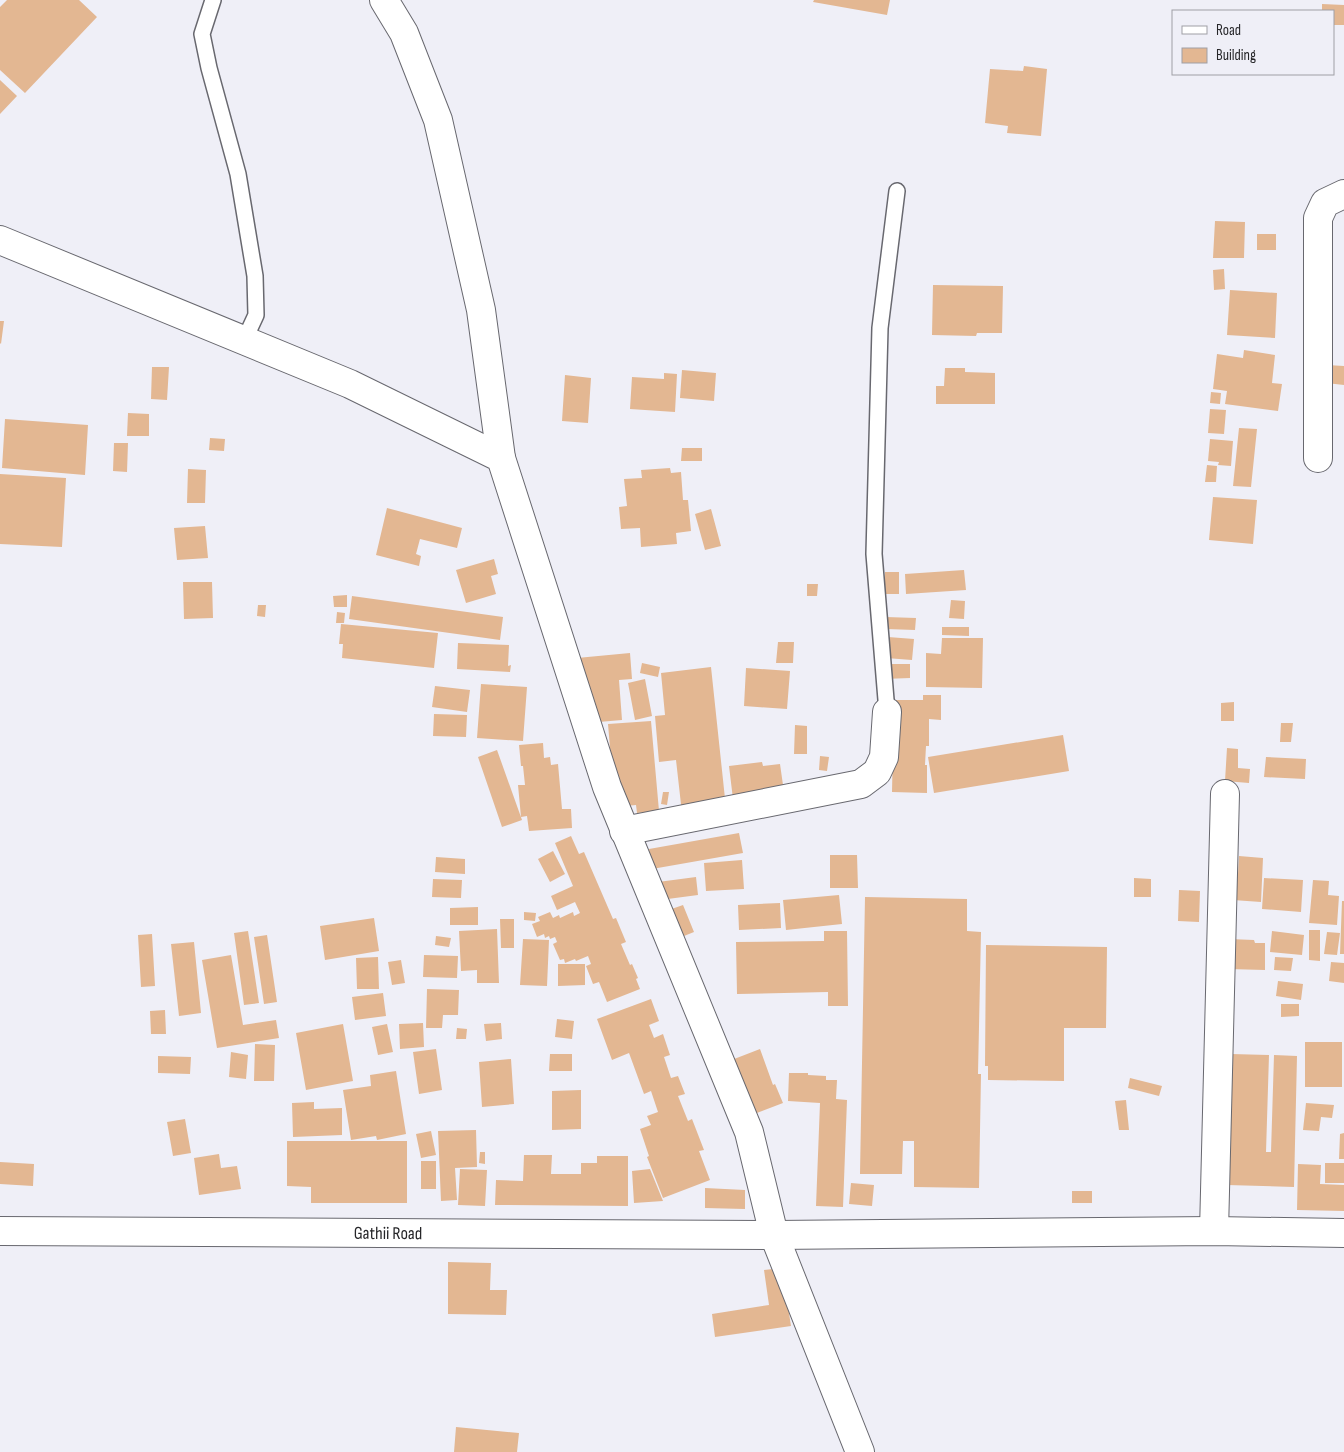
<svg xmlns="http://www.w3.org/2000/svg" width="1344" height="1452" viewBox="0 0 1344 1452" font-family="'Sofia Sans Condensed',sans-serif">
<rect width="100%" height="100%" fill="#efeff7"/>
<!-- building -->
<path fill="#e3b792" d="M7,0H79L97,17L25,93L0,70V7Z
M814,0H890L887,15L813,2Z
M1322,4L1344,5V25H1333V11H1322Z
M1024,66L1047,69L1041,136L1007,133L1008,126L985,123L990,69L1023,71Z
M0,80L17,96L0,114Z
M1215,221L1245,222L1244,258H1213Z
M1257,234H1276V250H1257Z
M1224,269L1225,289L1214,290L1213,270Z
M933,285L1003,286L1002,333H977L976,336L932,335Z
M1230,290L1277,293L1275,338L1227,335Z
M0,321H4L1,344L0,343Z
M1244,350L1275,355L1272,383L1282,384L1278,411L1225,404L1227,391L1213,389L1217,354L1243,358Z
M1327,365L1344,366V385L1326,383Z
M152,367H169L167,400L151,399Z
M945,368H965V372L995,373V404H936V386H944Z
M682,370L716,373L714,401L680,398Z
M664,373L677,374L675,412L630,409L632,377L664,379Z
M565,375L591,378L588,423L562,421Z
M1211,392L1221,393L1220,404L1210,403Z
M1210,409L1226,410L1224,434L1208,433Z
M128,413L149,414V436H127Z
M5,419L88,425L85,475L2,468Z
M1239,428L1257,429L1251,487L1233,486Z
M210,438L225,439L224,451L209,450Z
M1210,439L1233,441L1231,466L1218,465L1219,462L1208,461Z
M114,443H128L127,472L113,471Z
M682,448H702V461H681Z
M1207,465L1217,466L1216,482H1205Z
M670,468L671,473L681,472L683,500H688L691,531L676,533L677,544L641,547L640,528L621,529L619,507L627,506L624,479L642,478L641,470Z
M188,469L206,470L205,503H187Z
M0,474L66,478L62,547L0,544Z
M1213,497L1257,500L1253,544L1209,540Z
M387,508L462,528L457,548L420,539L416,554L421,556L419,566L376,555Z
M711,509L721,546L705,550L695,514Z
M205,526L208,558L177,560L174,528Z
M494,559L498,574L491,576L496,594L466,603L456,570Z
M964,570L966,590L906,594L905,574Z
M885,572H899V594H884Z
M183,582H212L213,618L184,619Z
M807,584H818L817,596H807Z
M347,595V607H334L333,596Z
M352,596L503,617L500,640L349,619Z
M951,600L965,601L964,619L949,618Z
M258,605H266L265,617L257,616Z
M337,612L345,613L344,623H336Z
M886,617L916,618L915,630L886,629Z
M341,624L438,633L434,668L342,658L343,644H339Z
M942,627H969V636L942,635Z
M888,637L914,639L912,660L886,658Z
M942,638H983L982,688L926,687V653L941,654Z
M778,642H794L793,663H776Z
M458,643L509,645L508,666L511,665L510,672L457,669Z
M630,653L632,679L619,680L622,720L587,723L577,658Z
M642,663L660,667L658,677L640,673Z
M884,664H910V678L884,679Z
M711,667L726,808L682,813L676,760L659,762L655,716L665,715L661,673Z
M746,668L790,671L787,709L744,706Z
M645,679L652,716L635,720L628,683Z
M481,684L527,687L523,741L477,738Z
M435,686L470,690L467,712L432,707Z
M923,695H941V720L929,719V746H926L925,765H927V793L892,792L894,700H923Z
M1234,702V721H1221V703Z
M434,714L467,715L466,737L433,736Z
M651,721L659,811L637,813L636,805L615,807L608,724Z
M1281,723H1293L1291,742H1280Z
M795,725L807,726V754H794Z
M1063,735L1069,771L934,793L928,757Z
M543,743L544,758L550,757L551,765L558,764L562,809H571L572,828L529,831L527,816L521,817L518,785H525L523,766H521L519,745Z
M1227,748L1238,749V768L1250,769L1249,783L1225,781Z
M497,750L522,820L502,827L478,757Z
M820,756L829,757L827,771L819,770Z
M1266,757L1306,759L1305,779L1264,777Z
M762,762L763,766L780,764L784,792L733,799L729,766Z
M663,792H669L667,805L661,804Z
M739,833L743,853L652,869L649,849Z
M571,836L579,854L584,852L613,919L616,918L626,942L621,944L630,965L632,964L638,978L636,979L640,989L607,1002L599,982L593,984L586,966L591,964L588,956L576,961L575,959L565,963L564,959L560,960L553,944L557,942L555,937L550,939L549,936L545,938L544,934L537,937L532,924L540,921L538,917L550,912L553,918L559,915L560,918L573,912L574,916L580,913L575,902L557,910L551,896L573,886L555,843Z
M553,851L565,874L550,882L538,859Z
M830,855H857L858,888H830Z
M1239,856L1263,858L1261,902L1233,900L1235,873L1238,874Z
M436,857L465,859V874L435,872Z
M742,860L744,889L706,891L704,863Z
M696,877L698,895L660,900L658,882Z
M1134,878L1151,879V897H1134Z
M1264,878L1303,880L1301,912L1262,909Z
M433,879L462,880L461,898L432,897Z
M1313,880L1329,881L1328,895L1339,896L1337,925L1309,923Z
M1179,890L1200,891L1199,922L1178,921Z
M839,895L842,924L786,930L783,900Z
M865,897L967,899V931L981,932L978,1074H981L979,1188L914,1187V1141H903L902,1174H860Z
M1342,901H1344V954H1340Z
M780,903L781,928L739,930L738,905Z
M683,905L694,932L674,940L663,912Z
M478,907V925H450V908Z
M524,912L536,913L535,921L524,920Z
M374,918L379,951L325,960L320,926Z
M500,919H514V948H501Z
M497,929L499,983H477V970L461,971L459,931Z
M1309,930H1320V961L1309,960Z
M248,931L259,1003L244,1005L234,933Z
M824,931H847L848,1006H828V992L737,994L736,942L824,941Z
M1272,931L1304,935L1302,955L1270,952Z
M1327,932L1340,933L1337,955L1324,954Z
M152,934L155,986L141,987L138,935Z
M267,935L277,1002L264,1004L254,937Z
M436,936L451,938L449,947L435,945Z
M523,939L549,940L547,986L520,985Z
M1229,939L1254,940L1255,943H1265V970L1228,969Z
M194,942L201,1013L179,1016L171,944Z
M986,945L1107,947L1106,1028H1064V1081L988,1080V1066H985Z
M231,955L243,1025L276,1020L279,1038L217,1048L202,960Z
M424,955L458,956L457,978L423,977Z
M378,957L379,989H357L356,958Z
M1275,957L1293,958L1291,971L1274,970Z
M401,960L405,983L392,985L388,962Z
M1331,962L1344,963V983L1329,981Z
M558,964H585V985L558,986Z
M1278,981L1303,984L1301,1000L1276,996Z
M427,989L459,990L458,1015H443L442,1028H426Z
M383,993L386,1016L355,1020L352,997Z
M651,999L659,1021L649,1025L654,1038L663,1034L670,1055L664,1057L671,1078L678,1076L685,1094L678,1096L688,1121L692,1119L704,1150L699,1151L710,1180L663,1198L647,1157L649,1156L640,1129L651,1125L647,1116L658,1112L651,1091L644,1094L629,1053L612,1060L597,1019Z
M1281,1004H1299V1016L1281,1017Z
M165,1010L166,1034H151L150,1011Z
M557,1019L574,1021L572,1039L555,1037Z
M423,1023L424,1047L400,1049L399,1024Z
M501,1023L502,1039L486,1041L484,1024Z
M343,1024L353,1081L306,1090L296,1033Z
M387,1024L393,1052L378,1055L372,1027Z
M457,1028L467,1029L466,1039H456Z
M1305,1042H1342V1087H1305Z
M255,1044L275,1045L274,1081H254Z
M436,1049L442,1090L419,1094L413,1052Z
M760,1049L773,1085L775,1084L783,1103L749,1116L729,1061Z
M231,1052L248,1055L246,1079L229,1077Z
M550,1054H572V1071H549Z
M1231,1054L1269,1055L1266,1152H1271L1274,1055L1297,1056L1294,1187L1227,1185Z
M158,1056L191,1057L190,1074L158,1073Z
M511,1059L514,1104L482,1107L479,1062Z
M396,1071L406,1134L377,1140L376,1136L351,1140L343,1090L371,1086L370,1075Z
M789,1073H808V1075L826,1076V1080H837L836,1099L847,1100L843,1207L816,1206L820,1103L788,1101Z
M1130,1078L1162,1086L1159,1096L1128,1088Z
M581,1090V1129L552,1130V1091Z
M1126,1100L1129,1130H1119L1115,1101Z
M314,1102V1109L342,1108V1135L293,1137L292,1103Z
M1306,1103L1334,1105L1332,1118L1321,1117L1319,1131L1303,1130Z
M185,1119L191,1153L173,1156L167,1122Z
M476,1130L477,1167L455,1168L457,1200L441,1201L438,1131Z
M431,1131L436,1155L421,1158L416,1134Z
M1344,1133V1159H1339L1340,1134Z
M287,1141H407V1203H311V1187L287,1186Z
M480,1152H485V1164L479,1163Z
M219,1154L221,1168L237,1166L241,1189L199,1195L194,1158Z
M524,1155H552L551,1174H581V1163H597V1156H628V1206L495,1205L496,1180L523,1181Z
M421,1161H436V1189H421Z
M0,1162L34,1164L33,1186L0,1184Z
M1325,1163H1344V1183H1325Z
M1298,1164L1321,1165L1320,1184L1344,1185V1211L1297,1210Z
M460,1169L487,1170L485,1206L458,1205Z
M650,1169L663,1201L634,1203L632,1171Z
M851,1183L874,1185L872,1206L849,1204Z
M705,1188L745,1190V1209L705,1208Z
M1072,1191H1092V1203H1072Z
M448,1262L491,1263L490,1290H507L506,1315L448,1314Z
M782,1268L791,1326L715,1337L712,1314L769,1305L764,1270Z
M456,1427L519,1433L517,1452H454Z"/>
<g fill="none" stroke-linecap="round" stroke-linejoin="round">
<!-- service casing -->
<g stroke="#68686f" stroke-width="18">
<path id="service" d="M213,0L202,34L209,68L238,174L255,276L256,315L244,341
M887,712L874,554L880,328L897,191"/>
</g>
<!-- minor casing -->
<g stroke="#68686f" stroke-width="30">
<g id="minor">
<path d="M384,0L404,33L438,120L481,310L501,458"/>
<path d="M0,240L350,384L501,458L607,787L749,1132L774,1235L860,1452"/>
<path d="M1318,458V218L1325,203L1344,194"/>
<path d="M624,831L861,784L877,772L884,757L887,712"/>
<path id="s1" d="M0,1231L774,1235L1214,1231L1344,1233"/>
<path d="M1214,1231L1225,794"/>
</g>
</g>
<!-- service -->
<use href="#service" stroke="#fff" stroke-width="15"/>
<!-- minor -->
<use href="#minor" stroke="#fff" stroke-width="28"/>
</g>
<g text-anchor="middle" stroke-width="4" stroke-linejoin="round" paint-order="stroke">
<!-- street labels -->
<g font-size="18" fill="#262629" stroke="#efeff7">
<text dy="6" stroke="none"><textPath href="#s1" startOffset="388">Gathii Road</textPath></text>
</g>
</g>
<!-- legend -->
<rect x="1172" y="10" width="162" height="65" fill="#efeff7" stroke="#9f9fa5"/>
<rect x="1182" y="26" width="25" height="8" fill="#ffffff" stroke="#9f9fa5"/>
<text x="1216" y="35" font-size="15" fill="#262629">Road</text>
<rect x="1182" y="48" width="25" height="15" fill="#e3b792" stroke="#9f9fa5"/>
<text x="1216" y="60" font-size="15" fill="#262629">Building</text>
</svg>
